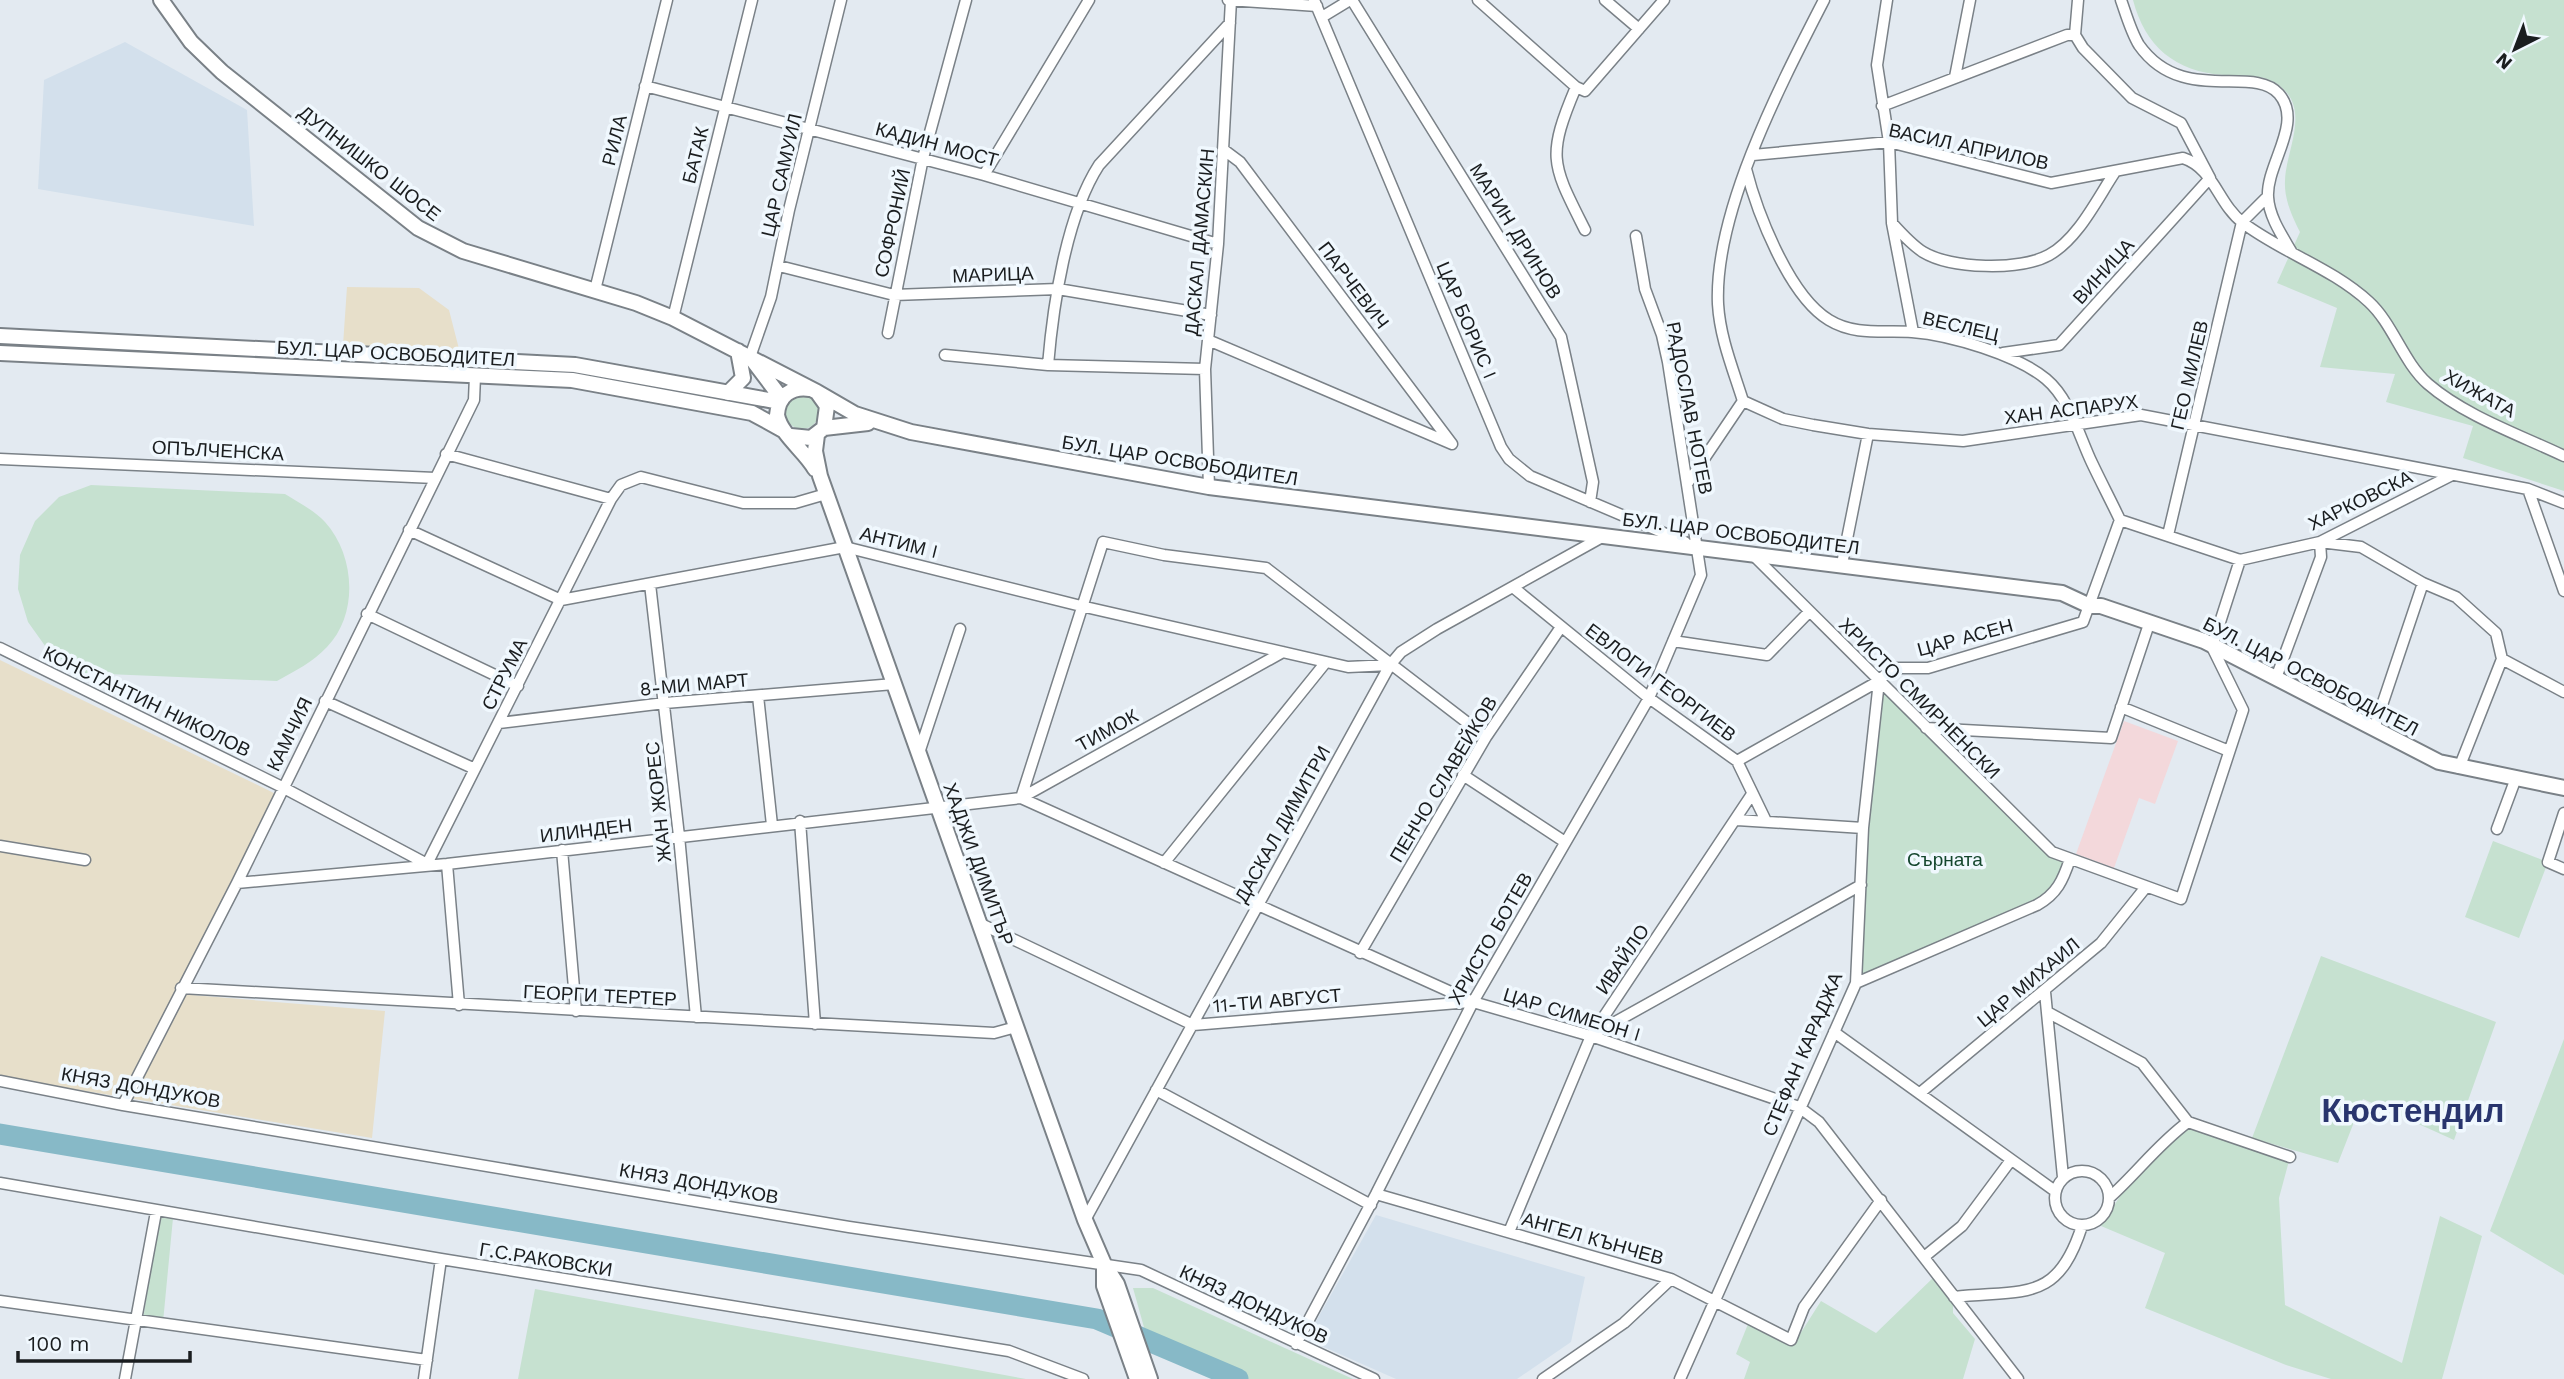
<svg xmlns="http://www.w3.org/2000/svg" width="2564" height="1379" viewBox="0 0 2564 1379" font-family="'Work Sans',sans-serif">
<rect width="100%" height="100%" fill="#e3eaf1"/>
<!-- commercial -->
<path fill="#e7dfca" d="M347,287L419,288L449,310L459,349L343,345Z
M0,660L278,795L180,994L385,1011L372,1138L0,1077Z"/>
<!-- built -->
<path fill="#d3e0ec" d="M125,42L247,110L254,226L38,189L44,80Z
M1376,1215L1585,1277L1571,1342L1517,1379H1396L1306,1339Z"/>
<!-- medical -->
<path fill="#f3d8db" d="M2124,721L2178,741L2155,804L2139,798L2114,868L2076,854Z"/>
<!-- green -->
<path fill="#c6e1d0" d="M2133,0H2564V491L2463,458L2473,426L2386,402L2395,374L2320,367L2337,308L2277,283L2300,232C2292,216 2284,199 2285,181C2285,155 2307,117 2287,93C2270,72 2248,77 2224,75C2175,72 2145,46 2133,0Z
M785 412a17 17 0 1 1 34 0a17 17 0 1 1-34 0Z
M91,485L285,494C298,502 315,511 325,522C355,555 359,614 327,647C313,662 295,671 277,681L83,673L48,650L28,622L18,589L20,555L35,521L59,497Z
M1879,681L2052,852L2070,859L2050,898L1856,983Z
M2493,841L2548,862L2519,938L2465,917Z
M2321,956L2496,1022L2454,1140L2363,1099L2338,1163L2252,1138Z
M2564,1039V1275L2490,1231Z
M2188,1122L2290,1157L2279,1198L2285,1305L2402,1363L2440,1216L2482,1236L2442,1379H2331L2286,1365L2145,1308L2165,1253L2101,1226L2131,1179Z
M159,1216L173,1218L163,1322L143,1320Z
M1935,1276L1953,1303V1313L1975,1339L1963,1379H1744L1750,1362L1736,1354L1748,1324L1793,1345L1821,1301L1876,1333Z
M1133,1288H1153L1353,1379H1238L1147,1338Z
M535,1289L1026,1379H518Z"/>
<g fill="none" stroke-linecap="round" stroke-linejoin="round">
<!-- river -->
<path stroke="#87b9c7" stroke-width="21" d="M0,1134L1097,1319L1238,1379"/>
<!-- street casing -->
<g stroke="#7a8187" stroke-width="13">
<path id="street" d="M1228,0L1317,6
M1314,0L1501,447L1509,459L1530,476L1685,542
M1352,0L1561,337L1593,482L1590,502
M1478,0L1576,87L1585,91L1664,0
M1605,0L1639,29
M1887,0L1877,65L1889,142L1892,223L1913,332
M2121,0C2126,14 2131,32 2139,45C2182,106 2253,64 2279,94C2304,123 2266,164 2268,197C2269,216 2281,234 2291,251
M1322,17L1350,0
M2075,35L2078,0
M1955,77L1970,0
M645,86L984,175L1218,244
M1576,87C1546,158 1552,164 1585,230
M1882,106L2067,35H2075
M1224,150L1240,162L1452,444
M1753,155L1889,142L2051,183L2183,158C2214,168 2218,204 2243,223C2283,253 2332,268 2369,302C2393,324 2403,362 2428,384C2465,416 2520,435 2564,456
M984,175L1089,0
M1892,223C1901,233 1912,245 1923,252C1951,269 2020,271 2049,255C2078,239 2097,199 2115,172
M779,266L894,295L1058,289L1211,315
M595,290L667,0
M673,318L752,0
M888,333L923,158L966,0
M1208,340L1452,444
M2003,353L2059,345L2210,178L2181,123L2132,98L2083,48L2075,35
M945,355L1048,365L1205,369
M750,357L771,297L789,210L841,0
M1048,365C1053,306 1066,216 1099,165L1230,23
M1743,401L1783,419L1813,425L1868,434L1963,441L2141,415L2528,489L2564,503
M446,454L611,499L621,485L641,477L743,503H795L826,494
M0,459L435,478
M1687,484L1743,401C1733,369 1720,338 1718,304C1714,211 1782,82 1824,0
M1209,487L1205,369L1218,244L1231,0
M2528,489L2564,591
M2120,520L2240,560L2320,542L2452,475
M409,530L561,600L845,547L1081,606L1348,667L1390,665
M2168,535L2242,222L2267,197
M1752,554L2052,852L2181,899L2243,710L2212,647L2240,560
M1842,564L1868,434
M650,584L679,836L696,1017
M1514,588L1649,698L1737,761L1766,821
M367,614L518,686
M1673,641L1767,655L1809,612
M0,648L282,787L427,864L611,499
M2276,678L2321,557L2320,542L2361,547L2423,583L2456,597L2496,633L2502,659L2564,692
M758,696L772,825
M325,701L475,769
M2121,707L2229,751
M499,723L665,703L894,684
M1926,728L2111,738L2147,630
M2374,729L2423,583
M1486,737L1266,568L1164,555L1103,542L1021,798L1473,1002L1591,1036L1799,1107L1819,1122L2018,1379
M919,753L960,629
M1737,761L1879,681L1892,668H1928L2083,622L2120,520C2111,501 2101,482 2092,463C2079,436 2070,399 2046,379C2017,355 1951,335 1912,332C1884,330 1855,336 1829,320C1789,296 1757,212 1746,169
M2459,768L2502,659
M1463,775L1565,842
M2564,813L2548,862L2564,869
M1737,820L1863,828
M800,821L815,1024
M2497,829L2516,778
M0,846L85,860
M562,850L576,1011
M1164,863L1326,662
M447,864L459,1005
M237,883L447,864L1021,798L1283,652
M979,923L1193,1025L1470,1002
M1360,953L1486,737L1561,627
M1856,983L2037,905C2057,894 2063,880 2070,859
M181,988L994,1033L1016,1027
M2045,992L2063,1177
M2049,1013L2142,1063L2188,1122
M1834,1032L2055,1191
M1592,1035L1861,885
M0,1081L123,1105L849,1227L1141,1270L1374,1379
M1156,1090L1371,1205
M1920,1093L2101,943L2146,887
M123,1105L237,883L474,400L475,376
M2188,1122L2290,1157
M2055 1198a27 27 0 1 1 54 0a27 27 0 1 1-54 0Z
M0,1183L441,1259L1009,1351L1083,1379
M1376,1194L1671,1279L1791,1340L1804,1307L1881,1200
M2109,1198C2137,1173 2158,1144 2188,1122
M1085,1220L1390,665L1401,652L1437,629L1604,536
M1509,1232L1591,1036L1752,794
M1924,1257L1962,1226L2011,1160
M1954,1297C2024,1289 2057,1304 2082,1226
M0,1301L427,1360
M1296,1344L1376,1194L1473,1002L1649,698L1701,575L1668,362L1662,335L1645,289L1636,236
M125,1379L156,1212
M424,1379L441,1259
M1543,1379L1624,1323L1671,1279
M1680,1379L1856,983L1863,828L1879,681"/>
</g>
<!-- secondary casing -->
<g stroke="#7a8187" stroke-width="18">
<path id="secondary" d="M161,0L191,42L222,72L418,228L463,251L636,303L673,318L817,392L827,406L824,428L811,438L791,436
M0,336L575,365L780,402
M0,353L572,380L752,413L783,430
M751,358L782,399
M810,389C791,386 778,396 777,415C781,435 805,451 815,469
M817,392L855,414L911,432L1209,487L2062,593L2090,606H2101L2204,641L2439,762L2564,788
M728,393L743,378L738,351
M824,428L868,423
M817,435L815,451L820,476L1085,1220L1104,1264L1117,1284L1150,1379
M1104,1265V1286L1137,1379"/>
</g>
<!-- street -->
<use href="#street" stroke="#fff" stroke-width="10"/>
<!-- secondary -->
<use href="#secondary" stroke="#fff" stroke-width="14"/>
</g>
<g text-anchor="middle" stroke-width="7" stroke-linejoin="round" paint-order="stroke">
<!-- street labels -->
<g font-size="19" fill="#1a1d1f" stroke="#f0f8fe">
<text transform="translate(614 140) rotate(-76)" y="7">РИЛА</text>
<text transform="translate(937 144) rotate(15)" y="7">КАДИН МОСТ</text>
<text transform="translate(1969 146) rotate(12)" y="7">ВАСИЛ АПРИЛОВ</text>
<text transform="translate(695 155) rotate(-76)" y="7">БАТАК</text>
<text transform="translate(370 163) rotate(38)" y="7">ДУПНИШКО ШОСЕ</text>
<text transform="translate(781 175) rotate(-77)" y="7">ЦАР САМУИЛ</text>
<text transform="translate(892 223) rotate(-78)" y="7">СОФРОНИЙ</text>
<text transform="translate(1516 231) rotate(58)" y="7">МАРИН ДРИНОВ</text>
<text transform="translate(1199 242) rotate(-85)" y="7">ДАСКАЛ ДАМАСКИН</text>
<text transform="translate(2103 271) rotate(-48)" y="7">ВИНИЦА</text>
<text transform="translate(993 274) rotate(-2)" y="7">МАРИЦА</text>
<text transform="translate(1354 285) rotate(53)" y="7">ПАРЧЕВИЧ</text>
<text transform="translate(1467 320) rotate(67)" y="7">ЦАР БОРИС I</text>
<text transform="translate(1961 326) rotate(13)" y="7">ВЕСЛЕЦ</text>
<text transform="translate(396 353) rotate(3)" y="7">БУЛ. ЦАР ОСВОБОДИТЕЛ</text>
<text transform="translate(2189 375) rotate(-77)" y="7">ГЕО МИЛЕВ</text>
<text transform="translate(2480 393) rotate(29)" y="7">ХИЖАТА</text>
<text transform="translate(1690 408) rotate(79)" y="7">РАДОСЛАВ НОТЕВ</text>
<text transform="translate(2071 409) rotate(-7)" y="7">ХАН АСПАРУХ</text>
<text transform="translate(218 450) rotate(3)" y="7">ОПЪЛЧЕНСКА</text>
<text transform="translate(1180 460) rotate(9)" y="7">БУЛ. ЦАР ОСВОБОДИТЕЛ</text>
<text transform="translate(2360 500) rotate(-26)" y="7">ХАРКОВСКА</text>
<text transform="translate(1741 533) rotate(7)" y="7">БУЛ. ЦАР ОСВОБОДИТЕЛ</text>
<text transform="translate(899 542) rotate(14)" y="7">АНТИМ I</text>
<text transform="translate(1965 637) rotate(-15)" y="7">ЦАР АСЕН</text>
<text transform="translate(504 674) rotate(-63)" y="7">СТРУМА</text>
<text transform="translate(2311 676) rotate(27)" y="7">БУЛ. ЦАР ОСВОБОДИТЕЛ</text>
<text transform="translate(1661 682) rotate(37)" y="7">ЕВЛОГИ ГЕОРГИЕВ</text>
<text transform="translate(694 684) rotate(-5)" y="7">8-МИ МАРТ</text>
<text transform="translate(1920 698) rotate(45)" y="7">ХРИСТО СМИРНЕНСКИ</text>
<text transform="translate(147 701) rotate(26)" y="7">КОНСТАНТИН НИКОЛОВ</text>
<text transform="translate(1107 730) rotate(-29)" y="7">ТИМОК</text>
<text transform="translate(289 734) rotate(-64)" y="7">КАМЧИЯ</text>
<text transform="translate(1443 779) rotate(-59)" y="7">ПЕНЧО СЛАВЕЙКОВ</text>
<text transform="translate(658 802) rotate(-96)" y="7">ЖАН ЖОРЕС</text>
<text transform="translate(1282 824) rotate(-61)" y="7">ДАСКАЛ ДИМИТРИ</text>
<text transform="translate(586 830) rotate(-7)" y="7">ИЛИНДЕН</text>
<text transform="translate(979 864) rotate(70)" y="7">ХАДЖИ ДИМИТЪР</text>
<text transform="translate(1490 938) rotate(-60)" y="7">ХРИСТО БОТЕВ</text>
<text transform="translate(1622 959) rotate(-56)" y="7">ИВАЙЛО</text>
<text transform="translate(2028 982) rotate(-40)" y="7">ЦАР МИХАИЛ</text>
<text transform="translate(600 995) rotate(3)" y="7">ГЕОРГИ ТЕРТЕР</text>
<text transform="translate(1277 1000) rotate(-5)" y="7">11-ТИ АВГУСТ</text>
<text transform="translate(1572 1014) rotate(17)" y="7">ЦАР СИМЕОН I</text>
<text transform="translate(1802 1054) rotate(-67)" y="7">СТЕФАН КАРАДЖА</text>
<text transform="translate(141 1087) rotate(10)" y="7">КНЯЗ ДОНДУКОВ</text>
<text transform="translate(699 1183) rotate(10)" y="7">КНЯЗ ДОНДУКОВ</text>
<text transform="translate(1593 1238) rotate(16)" y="7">АНГЕЛ КЪНЧЕВ</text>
<text transform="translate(546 1259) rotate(9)" y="7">Г.С.РАКОВСКИ</text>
<text transform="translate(1254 1304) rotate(25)" y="7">КНЯЗ ДОНДУКОВ</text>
</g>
<!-- park labels -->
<g font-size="19" fill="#14462d" stroke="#f0f8fe">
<text x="1945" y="866">Сърната</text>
</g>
<!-- town labels -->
<g font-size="33" font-weight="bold" fill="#29356e" stroke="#f0f8fe">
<text x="2413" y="1122">Кюстендил</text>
</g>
</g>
<!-- north arrow -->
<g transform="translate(2515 49) rotate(222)" stroke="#f0f8fe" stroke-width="5" paint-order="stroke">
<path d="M0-5L12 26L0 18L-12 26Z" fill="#1a1d1f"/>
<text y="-10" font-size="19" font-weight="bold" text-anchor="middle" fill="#1a1d1f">N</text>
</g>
<!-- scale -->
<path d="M18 1351v10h172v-10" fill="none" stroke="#1a1d1f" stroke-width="3.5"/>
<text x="28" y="1351" font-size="21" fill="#1a1d1f" stroke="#f0f8fe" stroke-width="5" paint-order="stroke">100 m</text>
</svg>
